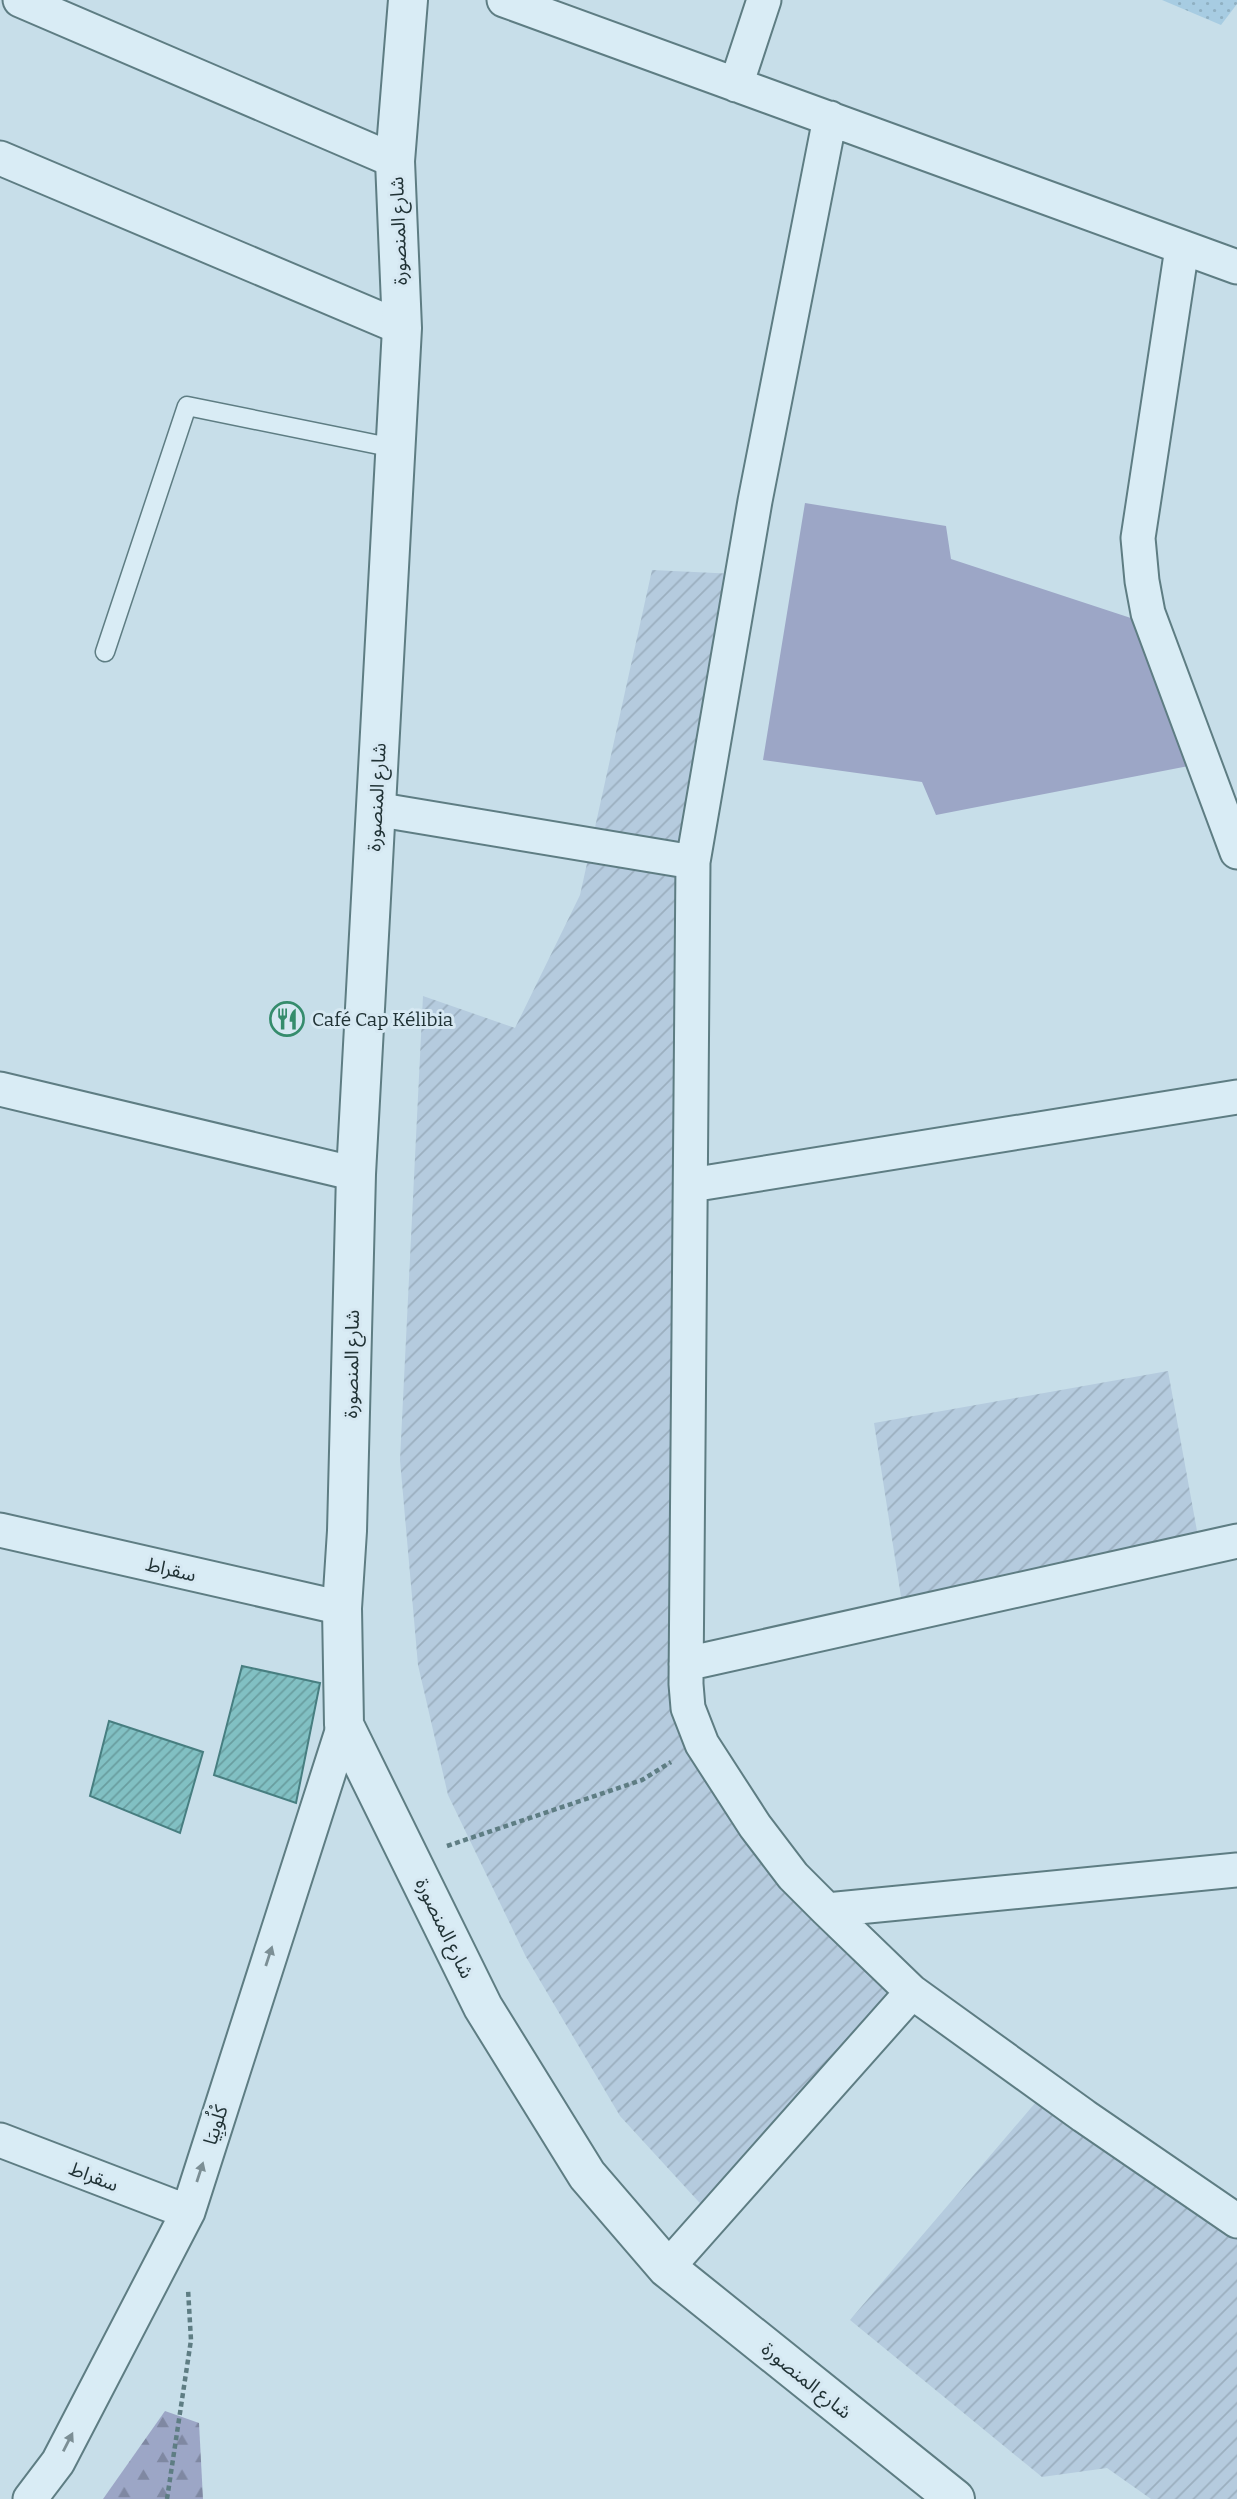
<svg xmlns="http://www.w3.org/2000/svg" width="1237" height="2499" viewBox="0 0 1237 2499" font-family="Bitter,'Noto Sans Arabic',serif">
<defs>
<pattern id="farmland-furrows" width="10" height="10" patternUnits="userSpaceOnUse" patternTransform="scale(1.75)"><rect width="10" height="10" fill="#b5cbde"/><path d="M-1 1l2-2M0 10L10 0M9 11l2-2" fill="none" stroke="#9bafbf"/></pattern>
<pattern id="forest-firs" width="22" height="20" patternUnits="userSpaceOnUse" patternTransform="scale(1.75)"><rect width="22" height="20" fill="#9ca6c6"/><path d="M5 1l3.5 6h-7zM16 11l3.5 6h-7z" fill="#7f88a2"/></pattern>
<pattern id="sand-dots" width="8" height="8" patternUnits="userSpaceOnUse" patternTransform="scale(1.75)"><rect width="8" height="8" fill="#a7cce2"/><path d="M2 2h.1M6 6h.1" fill="none" stroke="#8fb0c2" stroke-width="1.8" stroke-linecap="round"/></pattern>
<pattern id="building-hatch" width="6" height="6" patternUnits="userSpaceOnUse" patternTransform="scale(1.75)"><rect width="6" height="6" fill="#81c0c3"/><path d="M-1 1l2-2M0 6l6-6M5 7l2-2" fill="none" stroke="#699d9f"/></pattern>
</defs>
<rect width="100%" height="100%" fill="#c7dee9"/>
<!-- farmland -->
<path fill="url(#farmland-furrows)" d="M652,570L757,575L694,967L692,1739L912,2013L720,2225L620,2116L526,1957L448,1795L418,1665L400,1460L423,996L515,1028L580,895Z
M1168,1371L1201,1553L904,1616L874,1423Z
M1036,2102L1237,2231V2499H1151L1107,2468L1042,2477L850,2320Z"/>
<!-- green -->
<path fill="#9ca6c6" d="M805,503L946,526L951,559L1146,623L1204,763L936,815L922,782L763,760Z"/>
<!-- forest -->
<path fill="url(#forest-firs)" d="M165,2411L199,2423L203,2499H103Z"/>
<!-- sand -->
<path fill="url(#sand-dots)" d="M1162,0H1237V4L1221,25Z"/>
<!-- building -->
<path fill="url(#building-hatch)" stroke="#477e80" stroke-width="2" d="M242,1666L320,1683L296,1803L214,1775Z
M109,1721L203,1752L180,1833L90,1796Z"/>
<g fill="none" stroke-linecap="round" stroke-linejoin="round">
<!-- service casing -->
<g stroke="#5e7d83" stroke-width="21">
<path id="service" d="M105,652L187,406L394,448"/>
</g>
<!-- minor casing -->
<g stroke="#5e7d83" stroke-width="37">
<path id="minor" d="M20,0L395,161
M504,0L1237,267
M736,85L764,0
M830,118L755,501L693,862L686,1684L688,1708L702,1744L755,1826L793,1876L827,1910L912,1992L1084,2116L1237,2221
M0,158L402,328
M1182,248L1138,538L1142,581L1148,613L1237,852
M375,809L693,862
M0,1089L356,1174
M691,1185L1237,1097
M0,1530L342,1608
M686,1664L1237,1541
M827,1910L1237,1870
M0,2140L188,2212
M667,2268L912,1992
M30,2499L58,2462L188,2212L344,1725"/>
</g>
<!-- tertiary casing -->
<g stroke="#5e7d83" stroke-width="42">
<path id="tertiary" d="M408,0L395,161L402,328L356,1174L347,1531L342,1608L344,1725L483,2007L587,2175L667,2268L955,2499"/>
</g>
<!-- path -->
<path stroke="#5e7d83" stroke-width="4.5" stroke-dasharray="5 3.5" stroke-linecap="butt" d="M447,1846L642,1780L671,1762
M167,2499L191,2340L188,2289"/>
<!-- service -->
<use href="#service" stroke="#d9ecf5" stroke-width="18"/>
<!-- minor -->
<use href="#minor" stroke="#d9ecf5" stroke-width="33"/>
<!-- tertiary -->
<use href="#tertiary" stroke="#d9ecf5" stroke-width="38"/>
</g>
<!-- one-way arrows -->
<defs><path id="oneway-solid" d="M-6-.8H1V-3.2L6.5 0L1 3.2V.8H-6Z" transform="scale(1.75)"/></defs>
<g fill="#7c8f95">
<use href="#oneway-solid" transform="translate(269 1956) rotate(-72)"/>
<use href="#oneway-solid" transform="translate(200 2172) rotate(-72)"/>
<use href="#oneway-solid" transform="translate(68 2442) rotate(-63)"/>
</g>
<!-- icons -->
<defs>
<g id="restaurant-ring" transform="scale(1.75)"><circle r="9.5" fill="#d6e8f2" stroke="#358c6c" stroke-width="1.5"/><path d="M-5-6h1v4h1v-4h1v4h1v-4h1v5L-1.5 .5V6h-2V.5L-5-1ZM5-6V6H3V1.5H1.5Q1.5-4 5-6Z" fill="#358c6c"/></g>
</defs>
<g fill-rule="evenodd">
<use href="#restaurant-ring" x="287" y="1019"/>
</g>
<g text-anchor="middle" stroke-width="6" stroke-linejoin="round" paint-order="stroke">
<!-- street labels -->
<g font-size="19" fill="#203235" stroke="#d6e8f2">
<text transform="translate(398 231) rotate(-92)" y="7">شارع المنصورة</text>
<text transform="translate(376 797) rotate(-87)" y="7">شارع المنصورة</text>
<text transform="translate(351 1364) rotate(-89)" y="7">شارع المنصورة</text>
<text transform="translate(171 1569) rotate(13)" y="7">سقراط</text>
<text transform="translate(445 1928) rotate(64)" y="7">شارع المنصورة</text>
<text transform="translate(215 2125) rotate(-72)" y="7">كْلُوبِيَا</text>
<text transform="translate(94 2176) rotate(21)" y="7">سقراط</text>
<text transform="translate(807 2380) rotate(39)" y="7">شارع المنصورة</text>
</g>
<!-- poi labels -->
<g font-size="19" fill="#203235" stroke="#d6e8f2" text-anchor="start">
<text x="312" y="1026">Café Cap Kélibia</text>
</g>
</g>
</svg>
